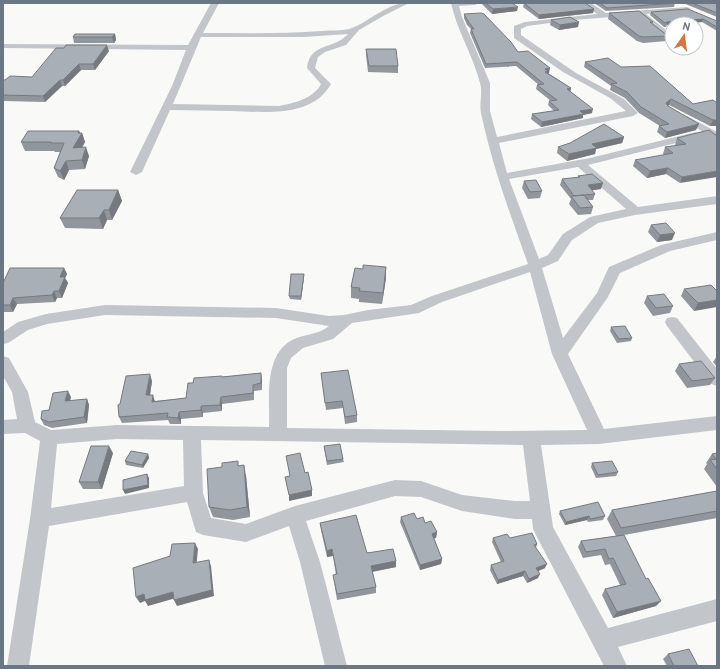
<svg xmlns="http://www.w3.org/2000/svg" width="720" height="669" viewBox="0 0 720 669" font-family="'PT Sans',sans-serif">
<rect width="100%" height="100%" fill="#f9f9f8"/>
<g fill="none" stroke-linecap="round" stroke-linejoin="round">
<!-- minor -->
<path fill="#c2c5c9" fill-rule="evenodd" d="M211,3H219L203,33C243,33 283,34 322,31C331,30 341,31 349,29C365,25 391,0 407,4L385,15L359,30L346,45L325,52L318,57L315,68L331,84C312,118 265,112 232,111C212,111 191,110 170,110L142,172L136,175L130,172L172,86L186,50L3,48V44L188,45ZM348,34C334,50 310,42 307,68L321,84C313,99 294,103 279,106L173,104L201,37H304Z
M451,3H479L475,5L459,6L462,17L490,83V111L497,137L626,111L610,98L563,72L514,38V26L525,22L597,14L582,3H591L606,13L687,7L691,9L687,11L646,14L672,35V41L638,15L573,20L527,26L521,29V35L576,73L624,99L638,113L633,116L499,143L507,173L590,158L696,132L701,135L700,137L588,165L638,207L717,196V204L635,215L598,223L572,240L558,261L542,268L563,338L597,293L609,267L661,245L717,232V240L670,251L620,273L608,297L568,354L604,429L717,416V430L599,444L541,445L553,527L608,628L717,599V621L618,647L627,666H604L536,535L533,529L532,519H515L462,511L421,497L395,496L306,521L320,562L347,666H325L300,562L289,526L246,542L203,535L196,532L187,502L49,526L29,666H7L30,519L40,441L25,433L3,434V420L17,419L12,392L3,376V356L9,358L28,392L35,422L51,430L117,425L269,427C270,399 263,356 292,340C304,334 318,335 329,326L276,318L105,315L47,324L28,330L8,343L3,344V332L18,322L46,314L105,305L276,308L329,316L344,315L368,310L411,305L432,296L528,264C510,214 492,165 481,113C479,103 483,93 480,83C473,55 457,31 451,3ZM578,167L626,209L590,217L563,234L548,255L539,259L509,179ZM530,272L552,354L587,430L500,431L287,428V368L291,358L303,348L333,339L352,323L419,313L442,302ZM117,439L183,440L184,486L51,508L57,444ZM201,440L523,445L530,501H515L462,495L421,481L395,480L295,506L246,524L211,518L203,493Z
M680,48H689L692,51L688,54Z
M687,116L717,132V139L683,121L682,119Z
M672,317L677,318L717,369V386L711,384L667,326L665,322L667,318Z"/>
</g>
<!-- wall -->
<path fill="#91969d" d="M481,3H512L517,11L492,14Z
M524,3L594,9L593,13L539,19L523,7Z
M594,3H676H675L674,7L606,11Z
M683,3H717V17Z
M651,12L717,21V31L702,22L672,24V25H667L666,27H664L650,15Z
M609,13L653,22L652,24L668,36L667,41L643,43L637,41L608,19Z
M464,14L549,73H548L571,88L570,92L592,113L583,115V118L541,127L531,119L532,114L554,111L548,105L549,101H551L536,89L537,85H539L516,66L485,68L470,33L471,29L467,25L464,18Z
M551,20L578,27L559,30L550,25Z
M115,34L116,40L114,43H74L73,37Z
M366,49L398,66V73L368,72L366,55Z
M109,51L95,70H81L65,86H62L45,102L3,101V80L32,77Z
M585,62L621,67L693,104L713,100L717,126H710L669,105L668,106L696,130L665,138L657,132L659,126H660L639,113L625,98L610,90L611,86L584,67Z
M709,130L680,183L666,174L647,178L633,166L635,160L664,155L663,154L665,147L676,146L675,145L677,138Z
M79,131L80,133H82L85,142L82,148L89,156L85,169L69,170L64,180L58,177L54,168L60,152H55L54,151H25L21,142Z
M624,137L622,143L596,149L595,154L567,161L557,153L558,147Z
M578,176L601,189L592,190L595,194L593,200H588L593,207L591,214L578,215L569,204L571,199L560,185L562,179L578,178Z
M524,181L542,191L540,198L528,199L522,188Z
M118,190L122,201L112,220H107L103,229L65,228L60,218Z
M651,225L672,240L657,242L648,232Z
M386,267V278L382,304L359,302V299L351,298V287L363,269Z
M64,268L67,274L65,278L68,283L62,298H57L55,302L17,304L13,312H3V283Z
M304,274V277L301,300L290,299L289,296Z
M684,289L717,291L694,311L681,296Z
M647,296L673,306L670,313L653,316L644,303Z
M611,327L632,338L631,341L617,343L610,331Z
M717,356V367L713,362Z
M679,364L715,378L710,385L687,388L675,371Z
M261,373L262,390L254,391V400L222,404V411L203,413V417L181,419V424H170L168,420L122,423L119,417L120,404L152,381L150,395L155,401L186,398L193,383L222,377Z
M321,373L357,415V422L345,424L343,408L326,410Z
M71,397L70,401L87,399L89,405L87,423L52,428L44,425L41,419L49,410Z
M324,446L343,459L344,462L327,465Z
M113,453L102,489H83L79,482Z
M717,453V487L704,469L707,464L706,463L712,454Z
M148,454L149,458L143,468L126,465L125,461Z
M592,463L618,472L616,476L596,478L591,467Z
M239,466L246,476L250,517L233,520L213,517L209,507Z
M717,491V518L624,535L656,606L613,618L602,595L605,589L620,585L610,564L605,565L601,555L583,558L578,547L581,541L616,536L607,519L612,510Z
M560,511L605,516L603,520L588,522L587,520L565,525L559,514Z
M401,517L417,519L425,523L437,532L436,538H434L442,559L441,564L420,570L400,522Z
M320,523L367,553L396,561V567L372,572L376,587V593L337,600L334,581L333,575H336L333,556L327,557L321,530Z
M493,538H510L537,544L536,548L545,568L538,571V578L527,583L523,576L497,584L490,570L491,565L501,562L492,542Z
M668,654L698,666H667L663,659Z"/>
<!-- shaded-wall -->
<path fill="#767a7f" d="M518,7L517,11L492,14L493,9Z
M594,9L593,13L539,19V15Z
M703,19L702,22L680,24H672V25H667V23L666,22Z
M579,22L578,27L559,30L560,25Z
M115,34L116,40L114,43L112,37Z
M107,45L109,51L95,70L93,64Z
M79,64L81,70L65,86L63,80Z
M550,68L549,73H548L547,75L544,76L545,69Z
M60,80L62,86L45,102L43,96Z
M571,88L570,93L567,89Z
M671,99L669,105L664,109L666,103Z
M593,109L592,113L583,115V118L541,127L542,122L580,111Z
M713,120H717V126H710Z
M699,124L696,130L665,138L667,132Z
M79,131L81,135L82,133L85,142L76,157L73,148Z
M624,137L622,143L596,149L595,154L567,161L569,154L592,144Z
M86,147L89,156L85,169L82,160Z
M66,161L69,170L64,180L60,171Z
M668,168L666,174L647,178L650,171Z
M717,171V177L680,183L682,177Z
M603,183L601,189L586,191L588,185Z
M118,190L122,201L112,220L109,210Z
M104,210L107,220L103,229L99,218Z
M675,233L672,240L657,242L660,235Z
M386,267V278L382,304L383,293Z
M64,268L67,274L65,278L68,283L62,298L59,291L60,277Z
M304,274V277L301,300V296Z
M54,291L57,298L55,302L52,295Z
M13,298L17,304L13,312L10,305Z
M717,300V307L694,311L698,303Z
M261,373L262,380V390L261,383Z
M150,374L152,381L149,402L146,395Z
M68,391L71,397L68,407L65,401Z
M153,395L155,402H152Z
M221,397L222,404V411L220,405Z
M87,399L89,405L87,423L84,417Z
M201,406L203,413V417L201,410Z
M179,412L181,419V424L178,418Z
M109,446L113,453L102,489L98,482Z
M148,454L149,458L143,468L142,465Z
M244,465L246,476L250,517L247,507Z
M147,474L149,478V488L125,494L123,490Z
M312,490V496L289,501V495Z
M589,516L587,520L565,525L566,522Z
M437,532L436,538L431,539L432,534Z
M195,543L198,549L196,569L193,563Z
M332,549L333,556L327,557V551Z
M442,559L441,564L420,570V565Z
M209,560L211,566L214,596L177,606L174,600Z
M396,561V567L371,572V566Z
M547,564L545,568L534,573L536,568Z
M525,571L523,576L497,584L498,580Z
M540,574L538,578L527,583L529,579Z
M173,592L176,598L148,606L145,601L140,603L136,597L144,594Z
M661,601L656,606L613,618L617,612Z"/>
<!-- building -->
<path fill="#a9afb6" stroke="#767a7f" d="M486,3H512L518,7L493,9Z
M524,3H585L594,9L539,15Z
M600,3H675L607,8Z
M692,3H717V13Z
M688,9L717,21V27L703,19L666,22L667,23H665L651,12Z
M639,11L653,22H650L668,36L644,37L639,36L609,13Z
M481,13L484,14L511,42L518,52L528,51L550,68L545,69L548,71L545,72L571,88L567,89L593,109L580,111L584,114L542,122L532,114L559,110L549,101L557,100L537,85L544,84L517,62L486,64L471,29H474L468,21L464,14Z
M570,17L579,22L560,25L551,20Z
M75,34H115L112,37H73Z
M66,45H107L93,64H79L63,80H60L43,96L3,95V80H5L10,76L32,77L56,48H64Z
M366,49H396L398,66H369Z
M608,58L621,67L650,66L693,104L713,100L717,103V120H713L671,99L666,103L668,106L699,124L667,132L659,126L669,124L641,107L627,92L611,84L617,83L585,62Z
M604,124L624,137L592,144L597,148L569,154L558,147L570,143Z
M709,130L717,136V171L682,177L668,168L650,171L635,160L673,153L665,147L686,144L677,138Z
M28,131H79L78,133H82L73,148L86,147L82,160L66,161L60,171L54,168L64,143H51V142H21Z
M592,174L603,183L588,185L595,194L574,196L562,179L580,177L578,176Z
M536,180L542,191L530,192L524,181Z
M77,190H118L109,210H104L99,218H60Z
M584,195L593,207L580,208L571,196Z
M666,223L675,233L660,235L651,225Z
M363,265L386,267L383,293L359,291L360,288L351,287L355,268L363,269Z
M10,268H64L60,277H65L59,291H54L52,295L13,298L10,305H3V283Z
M291,274H304L301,296H289Z
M711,285L717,291V300L698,303L684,289Z
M664,294L673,306L656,308L647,296Z
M625,326L632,338L619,339L611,327Z
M701,361L715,378L692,381L679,364Z
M348,370L357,415L345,417L342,401L325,403L321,373Z
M261,373V383L253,385V393L221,397L220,405L201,406V410L179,412L178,418L167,417L168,413L119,417L118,405L120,404L126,376L150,374L146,395H153L152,402L186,398L188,383H193L194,378L222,376V377Z
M68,391L65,401L87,399L84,417L49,422L41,419L42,411L49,410L53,393Z
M340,444L343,459L327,461L324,446Z
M91,446H109L98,482H79Z
M131,451L148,454L142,465L125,461Z
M300,453L305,473L308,472L312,490L289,495L285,477L290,476L286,456Z
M717,453V469L710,460L716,459L712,454Z
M238,461V466L244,465L247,507L230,510L209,507L207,469L222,467V463Z
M612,461L618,472L598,475L592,463Z
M147,474L148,485L123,490V480Z
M717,491V511L621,528L612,510Z
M598,502L605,516L590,519L589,516L566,522L560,511Z
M414,513L417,519L423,517L425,523L431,521L437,532L432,534L442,559L420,565L401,517Z
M356,515L367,553L393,549L396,561L371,566L376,587L337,594L333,575L337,574L332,549L327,551L320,523Z
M532,533L537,544L534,545L547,564L536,568L540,574L529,579L525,571L498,580L491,565L504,561L493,538L507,534L510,538Z
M624,535L646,579L648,578L661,601L617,612L605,589L626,584L613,558L609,559L605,549L586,552L581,541Z
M195,543L193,563L209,560L212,590L174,600L173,592L145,600L144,594L136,597L133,568L170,556L172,544Z
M689,649L698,666H674L668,654Z"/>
<!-- border -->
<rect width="720" height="669" fill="none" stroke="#6c7785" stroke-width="8"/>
<!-- north arrow -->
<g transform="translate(684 36) rotate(14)"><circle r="19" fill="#ffffff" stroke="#c4c9ce"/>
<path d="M0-3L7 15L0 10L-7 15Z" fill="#cf7642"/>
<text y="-6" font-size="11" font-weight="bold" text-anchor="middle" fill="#6c7785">N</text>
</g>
</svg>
